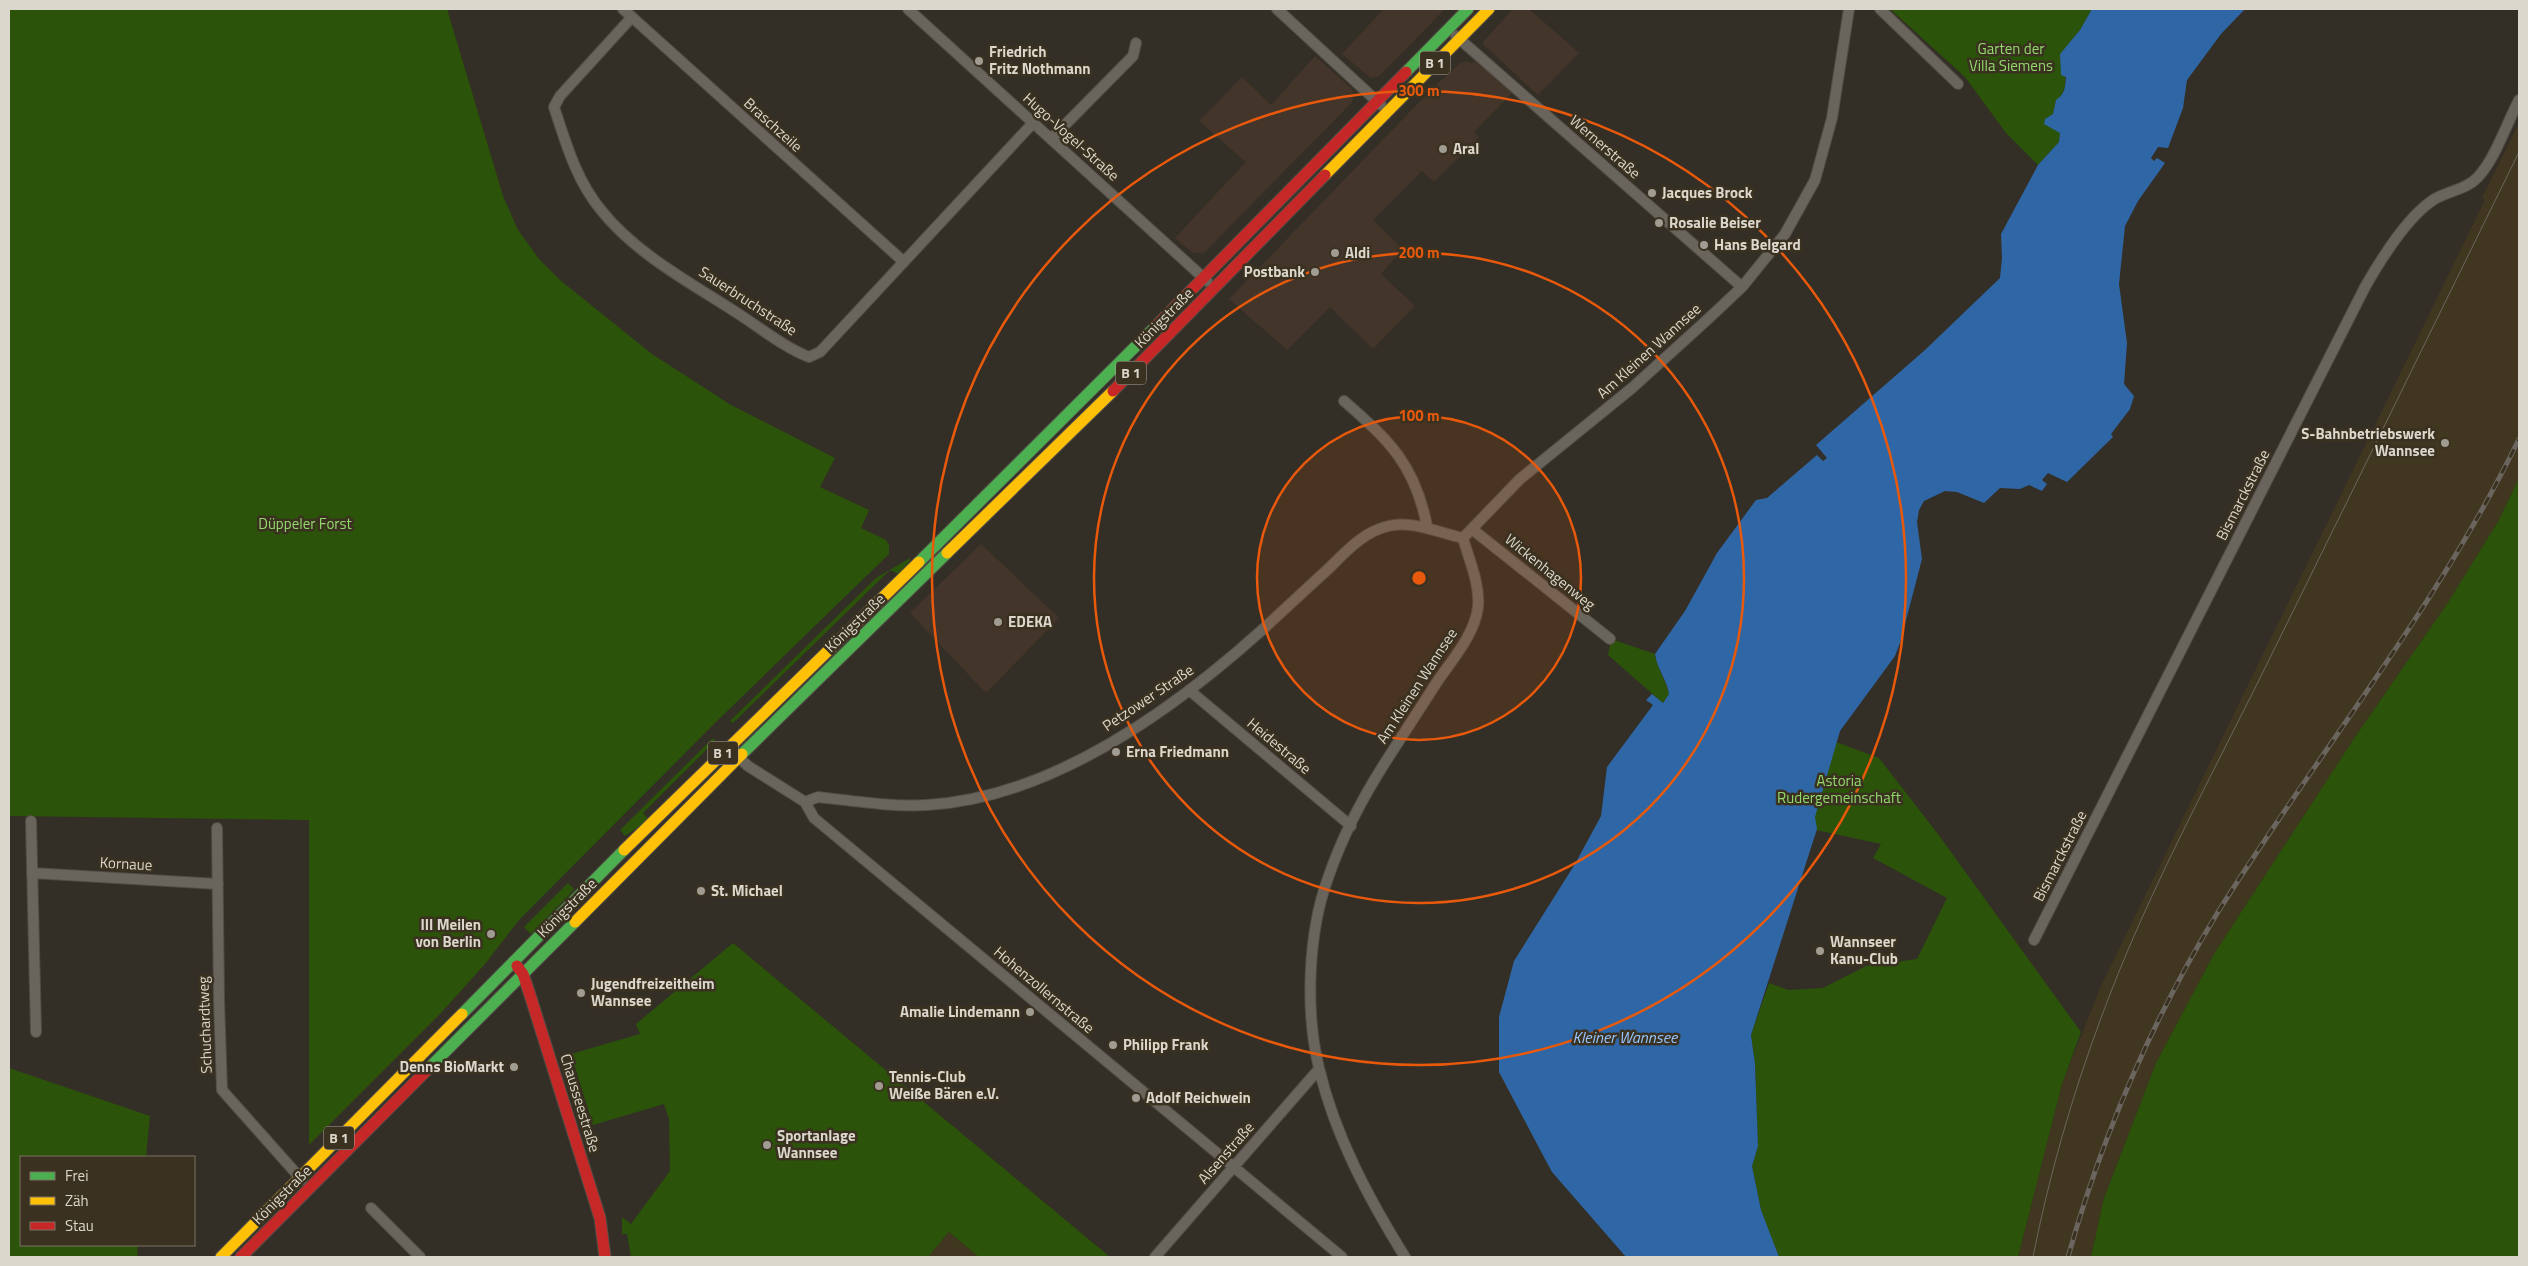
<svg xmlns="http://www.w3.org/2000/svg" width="2528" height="1266" viewBox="0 0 2528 1266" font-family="'Titillium Web',sans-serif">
<rect width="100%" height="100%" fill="#342f26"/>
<!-- commercial -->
<path fill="#44352b" d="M1384,9H1445L1379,76L1371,78L1342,54Z
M1513,9H1529L1579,53L1538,95L1484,45L1483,42Z
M1315,56L1352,89L1354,94L1352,102L1204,253H1193L1175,238L1246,162L1199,121L1242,77L1271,105Z
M1466,61L1472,63L1475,61L1482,68L1484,66L1512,93L1474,132L1479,137L1434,182L1422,171L1373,220L1403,249L1381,274L1415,306L1373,349L1330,307L1287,350L1229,299L1431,90L1459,64Z
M981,544L1059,618L986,693L910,613Z"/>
<!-- built -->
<path fill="#413620" d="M2519,123V478L2499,520L2449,601L2355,737L2214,954L2156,1063L2104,1198L2091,1257H2018L2062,1084L2101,986L2485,200L2482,198Z
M949,1232L979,1257H928Z"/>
<!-- green -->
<path fill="#2b5309" d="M9,9H447L503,196L518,230L539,259L560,280L652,354L731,405L835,458L820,487L869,510L861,528L886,540L889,545V554L715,723L519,920L485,964L441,1013L309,1145V820L9,816Z
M1890,9H2092L2080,30L2061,54C2064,70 2071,89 2056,101L2053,114L2045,119L2060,133L2059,142L2038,165L2006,133L1965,77Z
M2519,478V1257H2091L2104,1198L2156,1063L2214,954L2355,737L2449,601L2499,520Z
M910,558V561L898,574L890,570L733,723L730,721L876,578Z
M1611,639L1655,654C1657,669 1666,680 1669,694L1663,703L1608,655Z
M1812,733L1879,758L1938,834L2081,1032L2062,1084L2018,1257H1779L1761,1210L1752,1166L1758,1146L1755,1064L1751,1035L1769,983L1788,990L1823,988L1866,966L1917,959L1947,898L1873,858L1881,844L1774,821Z
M713,738L720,746L718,748L710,746L643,813L649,820L625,836L620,830Z
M568,883L574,889L570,894L531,934L524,927Z
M733,943L1110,1257H979L949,1232L928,1257H631L627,1234H622V1217L631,1224L670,1171L669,1119L664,1104L593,1125L571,1054L640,1034L636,1024Z
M9,1068L150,1116L146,1157H21V1245H138L137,1257H9Z"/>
<!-- water -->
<path fill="#2f67a6" d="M2092,9H2245L2221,34L2187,80L2183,108L2168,148L2158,147L2151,158L2154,161L2157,158L2165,163L2138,201L2125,226L2119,284L2127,343L2124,384L2134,396L2130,409L2111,434L2113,437L2067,482L2048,473L2042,480L2047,484L2042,491L2029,485L2020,489L2000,488L1984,503L1957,492L1945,491L1924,501L1919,510L1917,522L1922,559L1900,643L1895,656L1840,731L1815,817L1817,829L1751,1035L1755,1064L1758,1146L1752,1166L1761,1210L1779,1257H1626L1552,1172L1537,1144L1499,1072V1017L1514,961L1575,864L1601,816L1607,767L1653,705L1646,700L1652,694L1663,703L1669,694C1667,680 1657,669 1655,654L1685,611L1717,553L1756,500L1767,498L1817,455L1823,461L1827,458L1816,445L1925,350L2000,278L2002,258L2001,234L2038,165L2059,142L2060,133L2044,124L2045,119L2053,114L2056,100C2065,94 2065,88 2066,77L2061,75L2060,54L2080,30Z"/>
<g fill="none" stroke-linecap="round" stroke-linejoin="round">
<!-- street casing -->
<g stroke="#514d45" stroke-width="12">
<path id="street" d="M623,9L904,262
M908,9L1207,281
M1277,9L1381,105
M1880,9L1958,84
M632,17L560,96L554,107C566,143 576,180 601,210C635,253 689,282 734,311C755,324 786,349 809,357L820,352L1033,123
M1456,36L1742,287
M1051,139L1133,56L1136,43
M1344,401C1390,441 1415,465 1427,526
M1472,529L1610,639
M1189,690L1351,826
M736,755L748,766L805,802L814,818L1342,1257
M805,802L818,797C854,801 892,807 927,805C1051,798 1173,710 1262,630C1284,610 1305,590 1326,571C1342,556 1358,537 1379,529C1409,517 1434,532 1463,538
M31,821L36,1032
M217,828L219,1001L222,1090L302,1180
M32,873L218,884
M2034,940L2365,287C2381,259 2406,218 2433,200C2447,191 2466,190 2478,177C2495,159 2507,123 2519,100
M371,1208L420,1257
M1155,1257L1319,1069
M1405,1257C1369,1199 1335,1136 1319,1068C1305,1011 1308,933 1328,878C1342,837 1364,795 1388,758C1404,733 1421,707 1437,682C1452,660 1475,634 1478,607C1480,583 1469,560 1463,538L1520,479L1632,388L1708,319L1742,287L1785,234L1815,180L1832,118L1849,9"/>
</g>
<!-- fast casing -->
<g stroke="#514d45" stroke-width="13">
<path id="fast" d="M1406,72L1468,9
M919,562L1155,327
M742,754L947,553
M462,1014L624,850
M430,1067L575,922"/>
</g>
<!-- slow casing -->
<g stroke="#514d45" stroke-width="13">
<path id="slow" d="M1325,175L1489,9
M947,553L1113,391
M624,850L919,562
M575,922L742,754
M221,1257L462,1014"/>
</g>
<!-- jam casing -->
<g stroke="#514d45" stroke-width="13">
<path id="jam" d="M1155,327L1406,72
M1113,391L1325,175
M517,966L523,974L530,995L600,1218L605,1257
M241,1257L430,1067"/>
</g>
<!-- street -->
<use href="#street" stroke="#69655d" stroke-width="10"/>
<!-- fast -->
<use href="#fast" stroke="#4caf50" stroke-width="11"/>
<!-- slow -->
<use href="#slow" stroke="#ffc107" stroke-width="11"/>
<!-- jam -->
<use href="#jam" stroke="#c62828" stroke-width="11"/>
<!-- tram -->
<path stroke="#6a665f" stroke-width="1" d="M2033,1257C2049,1176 2072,1096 2101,1018C2145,898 2207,785 2264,670C2349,498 2434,325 2519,152"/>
<!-- rail casing -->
<g stroke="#6a665f" stroke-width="5">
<path id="rail" d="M2068,1257C2102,1136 2152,1020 2218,912C2317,754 2437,608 2519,439"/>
</g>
<!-- rail -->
<use href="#rail" stroke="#3a3120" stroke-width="3" stroke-dasharray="9" stroke-linecap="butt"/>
</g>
<!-- distance rings -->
<circle cx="1419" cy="578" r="162" fill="#e8590c" fill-opacity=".12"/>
<g fill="none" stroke="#e8590c" stroke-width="2.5">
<circle cx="1419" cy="578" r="162"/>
<circle cx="1419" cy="578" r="325"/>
<circle cx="1419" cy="578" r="487"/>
</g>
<!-- markers -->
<g fill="#a19c92" stroke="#3a3120" stroke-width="2">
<circle cx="979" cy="61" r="5"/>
<circle cx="1443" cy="149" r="5"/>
<circle cx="1652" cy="193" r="5"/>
<circle cx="1659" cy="223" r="5"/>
<circle cx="1704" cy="245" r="5"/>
<circle cx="1335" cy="253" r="5"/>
<circle cx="1315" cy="272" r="5"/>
<circle cx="2445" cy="443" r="5"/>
<circle cx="998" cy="622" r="5"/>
<circle cx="1116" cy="752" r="5"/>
<circle cx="701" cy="891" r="5"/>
<circle cx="491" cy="934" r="5"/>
<circle cx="1820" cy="951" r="5"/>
<circle cx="581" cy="993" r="5"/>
<circle cx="1030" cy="1012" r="5"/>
<circle cx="1113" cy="1045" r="5"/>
<circle cx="514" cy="1067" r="5"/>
<circle cx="879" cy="1086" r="5"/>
<circle cx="1136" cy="1098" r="5"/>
<circle cx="767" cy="1145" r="5"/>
</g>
<g text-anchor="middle" stroke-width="5" stroke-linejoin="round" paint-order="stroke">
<!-- shield labels -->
<g fill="#3a3120" stroke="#aba598" stroke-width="1">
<rect x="1420" y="51.5" width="30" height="23" rx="4"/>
<rect x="1116" y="361.5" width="30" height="23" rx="4"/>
<rect x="708" y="741.5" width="30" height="23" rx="4"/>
<rect x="324" y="1126.5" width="30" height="23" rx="4"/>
</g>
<g font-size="14" font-weight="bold" fill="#dcd7cc">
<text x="1435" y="68">B 1</text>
<text x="1131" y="378">B 1</text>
<text x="723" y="758">B 1</text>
<text x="339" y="1143">B 1</text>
</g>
<!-- park labels -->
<g font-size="15" fill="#92d86c" stroke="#3a3120">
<text x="2011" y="54">Garten der<tspan x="2011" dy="17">Villa Siemens</tspan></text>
<text x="305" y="529">Düppeler Forst</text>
<text x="1839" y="786">Astoria<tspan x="1839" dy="17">Rudergemeinschaft</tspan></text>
</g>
<!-- poi labels -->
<g font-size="15" font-weight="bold" fill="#dcd7cc" stroke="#3a3120" text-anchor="start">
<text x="989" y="57">Friedrich<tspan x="989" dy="17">Fritz Nothmann</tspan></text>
<text x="1453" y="154">Aral</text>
<text x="1662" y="198">Jacques Brock</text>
<text x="1669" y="228">Rosalie Beiser</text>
<text x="1714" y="250">Hans Belgard</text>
<text x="1345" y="258">Aldi</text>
<text x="1305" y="277" text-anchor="end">Postbank</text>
<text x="2435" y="439" text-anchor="end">S-Bahnbetriebswerk<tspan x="2435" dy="17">Wannsee</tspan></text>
<text x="1008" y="627">EDEKA</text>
<text x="1126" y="757">Erna Friedmann</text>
<text x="711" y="896">St. Michael</text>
<text x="481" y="930" text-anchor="end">III Meilen<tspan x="481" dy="17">von Berlin</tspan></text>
<text x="1830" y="947">Wannseer<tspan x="1830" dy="17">Kanu-Club</tspan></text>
<text x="591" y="989">Jugendfreizeitheim<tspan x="591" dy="17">Wannsee</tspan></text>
<text x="1020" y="1017" text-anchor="end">Amalie Lindemann</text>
<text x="1123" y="1050">Philipp Frank</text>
<text x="504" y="1072" text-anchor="end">Denns BioMarkt</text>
<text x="889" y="1082">Tennis-Club<tspan x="889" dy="17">Weiße Bären e.V.</tspan></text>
<text x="1146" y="1103">Adolf Reichwein</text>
<text x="777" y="1141">Sportanlage<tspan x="777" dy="17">Wannsee</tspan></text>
</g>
<!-- street labels -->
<g font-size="15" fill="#dcd7cc" stroke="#3a3120">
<text transform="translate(773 125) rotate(42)" y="5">Braschzeile</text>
<text transform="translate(1071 137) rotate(42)" y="5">Hugo-Vogel-Straße</text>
<text transform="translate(1605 147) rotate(41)" y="5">Wernerstraße</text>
<text transform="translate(748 301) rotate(33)" y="5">Sauerbruchstraße</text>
<text transform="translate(1164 318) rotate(-46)" y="5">Königstraße</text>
<text transform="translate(1649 351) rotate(-42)" y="5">Am Kleinen Wannsee</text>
<text transform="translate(2243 495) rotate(-63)" y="5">Bismarckstraße</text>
<text transform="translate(1550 572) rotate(39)" y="5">Wickenhagenweg</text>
<text transform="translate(855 623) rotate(-44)" y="5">Königstraße</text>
<text transform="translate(1417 686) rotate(-57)" y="5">Am Kleinen Wannsee</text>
<text transform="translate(1148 698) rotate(-34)" y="5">Petzower Straße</text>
<text transform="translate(1279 746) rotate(40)" y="5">Heidestraße</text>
<text transform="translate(2060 856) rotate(-63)" y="5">Bismarckstraße</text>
<text transform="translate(126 864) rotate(3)" y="5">Kornaue</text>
<text transform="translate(567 908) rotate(-45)" y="5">Königstraße</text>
<text transform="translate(1044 990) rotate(40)" y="5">Hohenzollernstraße</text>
<text transform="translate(205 1025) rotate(-92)" y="5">Schuchardtweg</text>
<text transform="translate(580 1103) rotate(73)" y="5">Chausseestraße</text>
<text transform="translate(1226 1153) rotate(-49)" y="5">Alsenstraße</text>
<text transform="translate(282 1195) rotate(-45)" y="5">Königstraße</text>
</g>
<!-- water labels -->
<g font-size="16" font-style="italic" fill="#97c6ff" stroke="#3a3120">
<text x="1625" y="1043">Kleiner Wannsee</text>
</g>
</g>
<circle cx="1419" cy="578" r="8" fill="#e8590c" stroke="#3a3120" stroke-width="2.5"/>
<g font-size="15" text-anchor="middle" font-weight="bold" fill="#e8590c" stroke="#3a3120" stroke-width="5" stroke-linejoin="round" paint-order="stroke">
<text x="1419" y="96">300 m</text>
<text x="1419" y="258">200 m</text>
<text x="1419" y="421">100 m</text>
</g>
<!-- border -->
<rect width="2528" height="1266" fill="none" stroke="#dcd7cc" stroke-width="20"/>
<!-- legend -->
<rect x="20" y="1156" width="175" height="90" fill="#3a3120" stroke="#7b7365"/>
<rect x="30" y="1172" width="25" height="8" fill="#4caf50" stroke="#7b7365"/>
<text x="65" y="1181" font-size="15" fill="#dcd7cc">Frei</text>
<rect x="30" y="1197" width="25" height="8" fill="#ffc107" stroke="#7b7365"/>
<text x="65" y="1206" font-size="15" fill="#dcd7cc">Zäh</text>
<rect x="30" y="1222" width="25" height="8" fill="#c62828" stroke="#7b7365"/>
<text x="65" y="1231" font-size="15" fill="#dcd7cc">Stau</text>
</svg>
